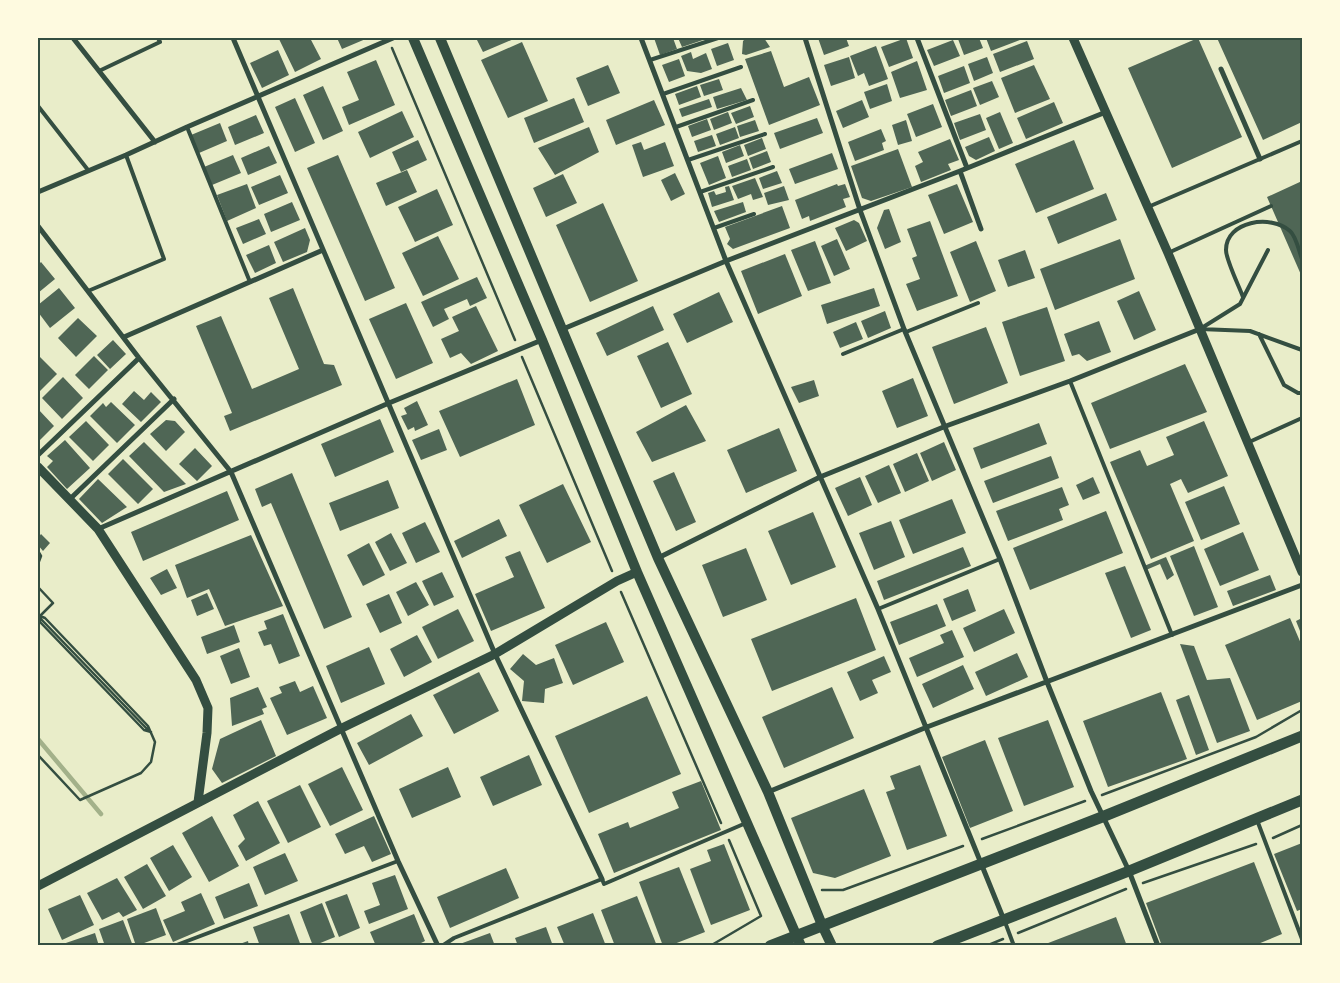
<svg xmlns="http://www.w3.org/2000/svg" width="1340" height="983" viewBox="0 0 1340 983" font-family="Manrope,sans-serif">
<rect width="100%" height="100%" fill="#e9edc9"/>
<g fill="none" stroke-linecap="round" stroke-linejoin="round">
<!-- stream -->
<path stroke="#a3b18a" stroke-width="4.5" d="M38,739L101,814"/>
</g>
<!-- building -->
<path fill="#4f6655" d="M282,38H310L321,59L295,72L279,39Z
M337,38H368L342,49Z
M476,38H516L483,52Z
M654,38H673L677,49L660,55Z
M678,38H702L703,40L682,47Z
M746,38H764L770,47L746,55L742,54L743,41Z
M818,38H846L849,46L824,55Z
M906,38L913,58L889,67L881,47Z
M962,38H979L983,48L964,55L958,39Z
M986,38H1025L991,51Z
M1198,38L1242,137L1172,168L1128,68Z
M1217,38H1302V122L1263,140Z
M953,40L960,56L934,66L927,50Z
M1027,41L1034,59L1000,72L993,54Z
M522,42L548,101L508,118L481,60Z
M728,43L734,60L717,66L711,49Z
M876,46L888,79L869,86L864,73L858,76L850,56Z
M278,50L289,75L262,88L250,63Z
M771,51L784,87L809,77L820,105L769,125L745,59Z
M691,52L693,59L706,53L712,69L701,73L687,71L681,56Z
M849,57L855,78L831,86L824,65Z
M987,57L993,73L974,81L968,64Z
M679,59L685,76L669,82L662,65Z
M376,60L395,105L349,125L342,107L359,100L347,72Z
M917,61L927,90L900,98L891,72Z
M608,65L620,93L588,106L576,78Z
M1034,65L1050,99L1015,113L1001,78Z
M964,66L970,83L944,93L938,76Z
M719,79L723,90L704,96L700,85Z
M992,81L999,97L980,105L973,88Z
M887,84L892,101L870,109L864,92Z
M323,86L343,131L323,140L303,95Z
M697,86L701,97L679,105L675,94Z
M741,88L747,100L717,109L713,97Z
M971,90L977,106L951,116L945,100Z
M295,98L315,143L295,152L275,107Z
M574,98L584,122L534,143L524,118Z
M709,99L712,107L682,117L679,109Z
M654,100L665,125L616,145L606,120Z
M862,100L869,117L843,128L836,111Z
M1054,102L1063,123L1026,139L1017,118Z
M933,104L942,127L916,137L907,114Z
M750,106L754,117L736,124L731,113Z
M402,111L414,137L370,158L358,132Z
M728,112L732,123L714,130L710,119Z
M1000,112L1013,143L999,149L986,118Z
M980,114L986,130L960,140L954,123Z
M256,115L264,133L235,145L228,127Z
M817,118L823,133L780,149L774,133Z
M707,119L711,130L692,137L688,126Z
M755,120L759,131L740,137L737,126Z
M906,120L912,141L898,145L892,125Z
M220,123L227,141L199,153L191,135Z
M589,127L599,152L555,175L538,148Z
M735,127L739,138L720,145L716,134Z
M881,129L886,141L882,143L884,150L855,161L848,142Z
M712,135L716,146L698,152L694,141Z
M989,137L995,151L976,160L969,156L965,147Z
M762,138L766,149L748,156L744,145Z
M950,139L959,160L948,164L951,170L921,182L915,166L923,162L918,152Z
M418,140L427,160L401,172L392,152Z
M1074,140L1094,189L1036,213L1015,164Z
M641,142L644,150L665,142L674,166L643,177L632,145Z
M740,145L744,156L726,163L722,152Z
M269,146L277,163L248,175L241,158Z
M898,149L912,187L871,201L862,198L851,166Z
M767,151L771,162L753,169L749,158Z
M832,153L838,169L795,184L789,169Z
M233,155L241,173L212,185L204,167Z
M338,155L395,288L365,301L307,168Z
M718,156L726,178L709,185L700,163Z
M747,159L751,170L732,177L728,166Z
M407,170L417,192L386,206L376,183Z
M777,171L782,183L763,189L759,178Z
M675,173L685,194L671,201L661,180Z
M563,174L577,203L546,217L533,188Z
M280,175L288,193L259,205L251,187Z
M755,178L763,197L753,200L751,194L738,199L732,186Z
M1302,181V277L1267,197Z
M247,184L256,208L227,221L217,195Z
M837,184L838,186L845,184L850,197L843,199L846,207L810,221L809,216L802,219L795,200Z
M957,184L973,222L944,234L928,195Z
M729,186L734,200L712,207L708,193L714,191L716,195L726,192L725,187Z
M784,186L789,200L768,205L764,193Z
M437,189L453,225L415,242L398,207Z
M1106,193L1117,220L1058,244L1047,217Z
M292,202L300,220L271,232L264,214Z
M743,202L746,212L719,222L714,211Z
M603,203L638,281L590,302L556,225Z
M782,206L790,228L733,249L727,244L730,239L725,227Z
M889,209L901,242L885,249L877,228L884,210Z
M259,219L266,234L243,244L236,228Z
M854,220L859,223L867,241L846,251L835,228Z
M930,221L958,296L917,311L906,284L920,279L912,258L917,256L907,229Z
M305,228L310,240L307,252L283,262L274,242Z
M438,236L459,279L423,296L402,253Z
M837,239L850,269L834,276L821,246Z
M1120,239L1135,279L1055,310L1040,269Z
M815,241L831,283L808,291L791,250Z
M976,241L996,291L970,302L950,252Z
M269,245L276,263L255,273L246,255Z
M1025,250L1035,278L1008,287L998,260Z
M785,254L802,296L758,314L741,271Z
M41,262L55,279L38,293V265Z
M477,277L487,298L470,306L467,299L444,309L449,319L433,327L421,302Z
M59,288L75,308L50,328L38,312V305Z
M293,288L324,364L334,365L342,385L230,431L224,416L232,413L196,326L221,316L252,389L299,369L269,298Z
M874,288L880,306L827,324L821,305Z
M1139,291L1156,330L1134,340L1117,301Z
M719,292L733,322L687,343L673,314Z
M406,303L433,363L396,379L369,319Z
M476,306L498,351L471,364L461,353L450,358L441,339L459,331L452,317Z
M653,306L664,330L607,356L596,333Z
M1047,307L1065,361L1020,376L1002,322Z
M885,311L891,328L868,338L861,321Z
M78,318L97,336L76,357L58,338Z
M1099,321L1111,352L1087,361L1079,354L1072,356L1064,334Z
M856,322L863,339L840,348L833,332Z
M986,327L1008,383L954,404L932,347Z
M113,340L126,354L110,369L97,355Z
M668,342L692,394L661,408L637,356Z
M38,355L57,374L38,393Z
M94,356L108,370L89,389L75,375Z
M1185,364L1207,412L1110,449L1091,403Z
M63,377L83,398L62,419L42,398Z
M913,378L928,416L897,428L882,391Z
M517,379L535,425L460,457L439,411Z
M814,380L819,396L799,403L791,387Z
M134,391L144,400L151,392L161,402L141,422L122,404Z
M417,401L428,425L415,431L414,427L408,430L401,416L407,414L404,408Z
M111,402L135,425L117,443L90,416L103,403L106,407Z
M686,405L706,441L652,462L636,432Z
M38,409L54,426L38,442Z
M380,419L394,452L335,477L321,444Z
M166,420L175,421L185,432L166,451L150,434Z
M86,421L109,445L93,461L69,437Z
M1204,421L1228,476L1188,493L1181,479L1170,484L1194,541L1151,559L1110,462L1140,450L1147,466L1174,455L1166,437Z
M1039,423L1047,444L981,469L973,448Z
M779,428L797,471L746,493L727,450Z
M439,429L447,450L421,460L412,440Z
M65,440L90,468L67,489L47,467L53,461L47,456Z
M144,442L186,484L164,492L129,456Z
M944,442L956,470L932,481L920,453Z
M195,448L212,466L197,481L179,464Z
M917,453L929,481L905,492L893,464Z
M1051,456L1059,478L993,503L984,481Z
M123,459L153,489L138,504L108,474Z
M889,465L901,493L878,503L865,476Z
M674,472L696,522L676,531L653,481Z
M292,473L352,617L324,629L271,503L262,507L255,489Z
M860,477L872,505L848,516L835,488Z
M1093,477L1100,493L1083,500L1076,485Z
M98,479L127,507L102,523L79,499Z
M388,480L399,508L340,531L329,503Z
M563,484L591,542L547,563L519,505Z
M1224,486L1240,524L1201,540L1185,502Z
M1062,487L1069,505L1059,509L1063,520L1008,541L996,511Z
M227,491L239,520L143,561L131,532Z
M952,499L966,533L913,554L899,520Z
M1106,511L1123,553L1030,590L1013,548Z
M813,512L836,567L791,585L768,531Z
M499,519L507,536L462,558L454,541Z
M891,521L905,557L874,570L859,533Z
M425,522L440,552L416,563L402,533Z
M1243,532L1259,570L1220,586L1204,549Z
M391,533L407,563L390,571L375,542Z
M41,534L50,543L43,551L38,545V538Z
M251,535L283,606L225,626L209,589L187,598L175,565Z
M369,543L385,575L363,586L347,555Z
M1194,546L1218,607L1194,616L1170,556Z
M963,547L971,566L884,600L877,581Z
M746,548L767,600L723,617L702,565Z
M520,551L545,608L491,631L475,594L514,577L505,557Z
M1166,557L1174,575L1167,580L1160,564L1146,570L1144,566Z
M1125,566L1151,630L1131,638L1105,573Z
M167,569L177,588L161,595L150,578Z
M442,572L454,597L434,606L422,581Z
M1270,575L1276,590L1233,606L1227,591Z
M416,582L429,605L408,616L396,592Z
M968,589L976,611L952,621L943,599Z
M207,593L214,609L197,616L191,600Z
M389,594L402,623L380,633L366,604Z
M856,598L876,650L772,691L751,639Z
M937,604L946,626L899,645L890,622Z
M458,609L474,641L438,659L422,627Z
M1004,609L1015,633L974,652L963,628Z
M283,614L300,656L279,664L271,644L264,646L258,632L267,629L264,621Z
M1290,618L1302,646V701L1257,720L1225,645Z
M1302,618V636L1296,621Z
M606,622L624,662L573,685L555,645Z
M234,625L240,642L207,654L201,637Z
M952,630L964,657L917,677L909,658L944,643L940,635Z
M417,635L432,662L404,677L390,649Z
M1180,644L1194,646L1207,680L1230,678L1250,731L1217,743Z
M369,647L385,684L341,703L326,666Z
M239,648L250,677L231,684L220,656Z
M1017,653L1028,677L986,696L975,672Z
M523,654L536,665L554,658L563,683L545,689L544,703L522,701L524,681L510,669Z
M884,656L891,672L872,680L878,693L860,701L847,672Z
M963,665L974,689L933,708L922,684Z
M479,672L499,711L454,734L433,695Z
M295,681L300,692L313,686L327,718L287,735L270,698L282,693L279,687Z
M258,687L267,707L262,709L264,714L232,726L230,698Z
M832,687L854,738L784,768L762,717Z
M1161,692L1187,759L1108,787L1083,721Z
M1189,695L1209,750L1196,755L1176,700Z
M647,696L681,774L589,813L555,736Z
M411,714L423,736L369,765L357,743Z
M261,720L276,756L222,783L212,769L220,739Z
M1048,720L1074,787L1024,806L998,738Z
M985,740L1013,811L970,828L942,757Z
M529,755L542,785L493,806L480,777Z
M920,765L947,836L907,850L886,792L895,789L890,776Z
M342,767L363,810L330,826L308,784Z
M448,767L461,797L412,818L399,789Z
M701,781L721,830L614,873L598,834L628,822L630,828L679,808L672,792Z
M300,785L321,827L288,843L267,801Z
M864,789L891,856L835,878L813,873L791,818Z
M258,801L280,843L246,861L238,846L245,839L233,815Z
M212,816L239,866L209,882L182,833Z
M374,816L391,854L372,862L364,846L345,854L335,834Z
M1302,843V909L1297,911L1274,854Z
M724,844L750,910L711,925L690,869L711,861L707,850Z
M173,845L192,877L169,891L150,858Z
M285,853L298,881L265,895L253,867Z
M1254,862L1282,934L1253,946H1162L1146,903Z
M147,864L166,896L143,909L124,877Z
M679,867L705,932L669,946H663L639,882Z
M506,868L519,898L450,928L437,897Z
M395,875L408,909L369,924L364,911L380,905L372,883Z
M117,878L137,910L123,917L119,912L102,920L87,893Z
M249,883L258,906L224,919L215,897Z
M201,893L215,924L173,942L163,920L185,911L181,902Z
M347,894L360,928L339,937L325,902Z
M80,895L94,925L62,940L48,909Z
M637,896L657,946H615L601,910Z
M322,903L335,937L313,946L300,912Z
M156,908L166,935L136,946L127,919Z
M593,913L606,946H565L557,927Z
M289,914L301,946H260L253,927Z
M414,914L425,941L415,946H376L370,932Z
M1116,917L1127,946H1043V945Z
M123,920L133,946H105L99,929Z
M546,927L553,946H518L515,938Z
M95,933L99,946H60V945Z
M490,933L495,946H457V945Z
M248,941L249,946H237V945Z"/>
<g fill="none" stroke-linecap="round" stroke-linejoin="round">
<!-- path -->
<path stroke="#344e41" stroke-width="2.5" d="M392,48L515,340
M522,357L612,571
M38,551L41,556L38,564
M38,587L53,603L38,618
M621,592L721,823
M40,617V622L144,730L151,732
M40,618L149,731
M38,755L80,800L141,773L151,762L155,742L148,726L45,618L40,616
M1102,795L1256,737L1302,710
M1273,838L1302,825
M982,839L1085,801
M1143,883L1256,844
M822,890H843L963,846
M1018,933L1126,889
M710,946L761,916L729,840
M986,946L1003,939"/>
<!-- service -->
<path stroke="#344e41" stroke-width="4" d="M650,60L718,38
M99,71L160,42L158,38
M663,94L741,67
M38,106L88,170
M187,127L250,282
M676,127L753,100
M688,160L765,134
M700,192L773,167
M1148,207L1302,141
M714,228L754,214
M1168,253L1271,206
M88,291L164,259L126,155
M1243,297C1239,286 1226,260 1226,250C1226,221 1271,214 1290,231C1296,236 1299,251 1302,259
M1200,329L1240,304L1268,250
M1200,329L1250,331L1302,350
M906,332L978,303
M1259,334L1284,385L1298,393H1302
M843,354L904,329
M1070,381L1172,635
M1247,443L1302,418
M878,609L1000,559
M1257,820L1302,939
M1005,922L1014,946
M174,946L398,861
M442,946L454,938L602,879L604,884L746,823"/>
<!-- minor -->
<path stroke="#344e41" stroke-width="5" d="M73,38L155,142
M233,38L495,654L602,879
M641,38L726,261L878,609L1004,920
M805,38L860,210L904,329L1000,559L1047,682L1091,791L1129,871L1158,946
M917,38L967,168
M1221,69L1260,159
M960,171L981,229
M38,192L126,155L187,127L393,38
M38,226L139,358L231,472L398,861L438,946
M563,329L726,261L960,171L1106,112
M124,337L323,250
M38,455L139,358
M70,499L174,399
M98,529L389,403L542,340
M658,558L820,477L946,426L1070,381L1200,329
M768,792L927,727L1302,585"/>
<!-- tertiary -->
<path stroke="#344e41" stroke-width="9" d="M1073,38L1168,253L1302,572
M38,467L98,529L196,680L208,708L207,733L198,802
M38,886L342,728L495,654L617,581L637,572"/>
<!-- secondary -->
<path stroke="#344e41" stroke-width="10" d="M413,38L542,340L637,572L801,946
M440,38L658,558L768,792L822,925L832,946"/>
<!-- primary -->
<path stroke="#344e41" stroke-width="11" d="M770,946L1102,817L1302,736
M937,946L1129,871L1302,800"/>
</g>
<!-- border -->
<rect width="1340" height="983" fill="none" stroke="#fefae0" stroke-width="78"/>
<rect x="39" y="39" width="1262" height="905" fill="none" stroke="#344e41" stroke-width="2"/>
</svg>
